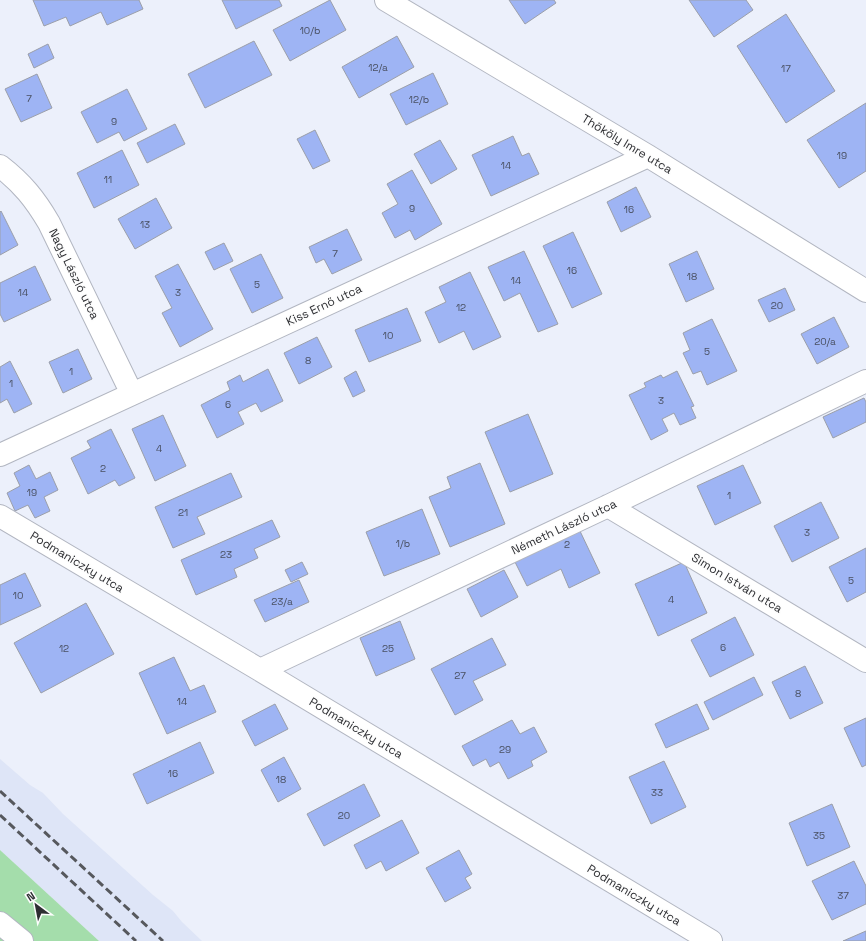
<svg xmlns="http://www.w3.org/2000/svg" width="866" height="941" viewBox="0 0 866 941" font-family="'Space Grotesk',sans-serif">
<rect width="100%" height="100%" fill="#ecf0fb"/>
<!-- built -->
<path fill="#dee5f7" d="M0,759L30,785L43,793L63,814L153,895L173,911L182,922L202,941H99L0,850Z"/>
<!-- green -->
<path fill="#a4ddab" d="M0,850L99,941H0Z"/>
<!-- building -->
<path fill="#9eb4f4" stroke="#9b9fa9" d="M33,0H139L143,9L107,25L101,12L70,26L66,17L44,26Z
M222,0H279L282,6L236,29Z
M330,0L346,30L290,61L273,30Z
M509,0H554L556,3L525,24Z
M689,0H746L753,10L714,37Z
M786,14L835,91L786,123L737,46Z
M397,36L414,67L359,98L342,67Z
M254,41L272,75L205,108L188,74Z
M48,44L54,58L34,68L28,54Z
M433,73L448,104L406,125L390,94Z
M37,74L52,108L21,122L5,89Z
M127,89L147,129L124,141L119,132L97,143L81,112Z
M866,103V171L839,188L807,140Z
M175,124L185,144L147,163L137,143Z
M315,130L330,161L313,169L297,139Z
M513,136L522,156L529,153L539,174L491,196L472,155Z
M440,140L457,169L431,184L414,154Z
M122,150L139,185L94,208L77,173Z
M412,170L442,224L415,240L410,230L395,238L382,213L398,204L387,184Z
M636,187L651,217L621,232L607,202Z
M156,198L172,228L135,249L118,219Z
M1,211L18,245L0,255V212Z
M347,229L362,260L332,274L324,259L316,263L309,247Z
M573,232L602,294L572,308L543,246Z
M224,243L233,261L214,270L205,252Z
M524,251L558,324L538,332L520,293L504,301L488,267Z
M697,251L714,289L686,302L669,264Z
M261,254L283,298L252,313L230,269Z
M178,264L213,329L180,347L162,313L172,308L155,276Z
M35,266L51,300L4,322L0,314V283Z
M470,272L501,337L473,350L464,331L439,343L425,312L446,302L439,287Z
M785,288L795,310L769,322L758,300Z
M407,308L421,341L369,362L355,330Z
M834,317L849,347L817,364L801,334Z
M712,319L737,371L707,385L701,371L693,374L683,353L690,350L683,333Z
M317,337L332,367L299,384L284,353Z
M78,349L92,379L63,393L49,362Z
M10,361L32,404L14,413L7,399L0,403V367Z
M268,369L283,401L261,412L256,403L238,412L244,424L217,438L201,405L230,390L227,382L240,375L243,382Z
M356,371L365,391L353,397L344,378Z
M677,371L694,406L691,407L696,418L680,425L674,413L662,419L668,431L651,440L629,395L646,387L644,383L661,375L663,378Z
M864,398L866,402V422L833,438L823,417Z
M528,414L553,474L510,492L485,432Z
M163,415L186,466L155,481L132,429Z
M111,429L135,478L119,486L115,480L88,494L71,458L91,448L87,441Z
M480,463L505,524L450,547L429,497L451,488L447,477Z
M29,465L36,479L50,472L58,490L44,497L50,511L35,518L28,505L15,511L7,493L20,486L14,473Z
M743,465L761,503L715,525L697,486Z
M231,473L242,497L197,517L205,534L173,548L155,507Z
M821,502L839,538L792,562L774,526Z
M422,509L440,554L384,576L366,532Z
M272,520L280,537L254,549L258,558L234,569L237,577L196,595L181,560Z
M579,529L600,573L569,588L561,569L527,586L514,560Z
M866,548V592L847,602L829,567Z
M302,562L308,574L291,582L285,570Z
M684,562L707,613L658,636L635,584Z
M504,570L518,597L481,617L467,589Z
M25,573L41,606L0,625V585Z
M299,580L309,602L265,622L254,600Z
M86,603L114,654L41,693L14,643Z
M735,617L754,655L710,677L691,640Z
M400,621L415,659L376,676L360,638Z
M492,638L506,665L473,681L483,700L455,715L431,669Z
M174,657L190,691L204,685L216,712L167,734L139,673Z
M805,666L823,703L790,719L772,682Z
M754,677L763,695L713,720L704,702Z
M275,704L288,729L255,746L242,721Z
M697,704L709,729L666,748L655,724Z
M866,718V765L862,767L844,728Z
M512,720L520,734L534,727L547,752L531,761L533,766L508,779L499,762L490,767L486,759L473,766L462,746Z
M200,742L214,773L147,804L133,774Z
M284,757L301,789L278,802L261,770Z
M664,761L686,807L651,824L629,777Z
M364,784L380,816L324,846L307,814Z
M832,804L850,847L807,866L789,823Z
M402,820L419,853L386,871L381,861L366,869L354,845Z
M459,850L472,874L465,878L471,888L445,902L426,868Z
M854,861L866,886V904L832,920L812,881Z
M866,931V941H843Z"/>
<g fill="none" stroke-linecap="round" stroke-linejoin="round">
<!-- minor casing -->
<g stroke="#b2b6c1" stroke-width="24">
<path id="minor" d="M386,0L648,156L866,291
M0,166C22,183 35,199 49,223L132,394
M0,455L648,156
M608,506L866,661
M0,516L260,670L711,941
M260,670L608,506L866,381
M0,923L22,941"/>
</g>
<!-- minor -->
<use href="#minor" stroke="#fff" stroke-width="22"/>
<!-- rail -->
<path stroke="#56585d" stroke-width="3" stroke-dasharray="8 4" stroke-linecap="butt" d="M0,791L163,941
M0,815L136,941"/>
</g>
<g text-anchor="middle" stroke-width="3" stroke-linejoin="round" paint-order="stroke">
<!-- number labels -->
<g font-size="10" fill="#495062">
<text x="310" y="34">10/b</text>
<text x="378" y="71">12/a</text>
<text x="786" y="72">17</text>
<text x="29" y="102">7</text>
<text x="419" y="103">12/b</text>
<text x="114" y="125">9</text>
<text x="842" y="159">19</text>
<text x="506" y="169">14</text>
<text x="108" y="183">11</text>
<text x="412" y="212">9</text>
<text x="629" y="213">16</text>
<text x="145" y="228">13</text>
<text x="335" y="257">7</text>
<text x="572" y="274">16</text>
<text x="692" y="280">18</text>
<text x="516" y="284">14</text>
<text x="257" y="288">5</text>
<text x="23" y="296">14</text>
<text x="178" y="296">3</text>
<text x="777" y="309">20</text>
<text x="461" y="311">12</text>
<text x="388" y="339">10</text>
<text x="825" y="345">20/a</text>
<text x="707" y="355">5</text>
<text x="308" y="364">8</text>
<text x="71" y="375">1</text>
<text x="11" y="387">1</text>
<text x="661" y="404">3</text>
<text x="228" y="408">6</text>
<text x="159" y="452">4</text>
<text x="103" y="472">2</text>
<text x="32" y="496">19</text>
<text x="729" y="499">1</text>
<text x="183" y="516">21</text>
<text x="807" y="536">3</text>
<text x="403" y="547">1/b</text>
<text x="567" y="548">2</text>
<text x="226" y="558">23</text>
<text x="851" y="584">5</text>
<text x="18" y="599">10</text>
<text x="671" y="603">4</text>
<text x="282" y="605">23/a</text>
<text x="723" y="651">6</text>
<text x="64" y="652">12</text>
<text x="388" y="652">25</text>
<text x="460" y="679">27</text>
<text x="798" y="697">8</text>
<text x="182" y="705">14</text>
<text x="505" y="753">29</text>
<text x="173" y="777">16</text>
<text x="281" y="783">18</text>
<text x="657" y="796">33</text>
<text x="344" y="819">20</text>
<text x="819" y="839">35</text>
<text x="843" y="899">37</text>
</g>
<!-- street labels -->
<g font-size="12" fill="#2d2e32" stroke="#fdfdfd">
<text transform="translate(627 144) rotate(31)" y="4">Thököly Imre utca</text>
<text transform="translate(74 274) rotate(64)" y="4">Nagy László utca</text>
<text transform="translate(324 305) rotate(-25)" y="4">Kiss Ernő utca</text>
<text transform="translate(564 527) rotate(-25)" y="4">Németh László utca</text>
<text transform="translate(77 562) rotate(31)" y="4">Podmaniczky utca</text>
<text transform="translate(737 583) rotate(31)" y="4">Simon István utca</text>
<text transform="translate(356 728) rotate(31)" y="4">Podmaniczky utca</text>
<text transform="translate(634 895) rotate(31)" y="4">Podmaniczky utca</text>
</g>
</g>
<!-- north arrow -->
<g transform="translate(36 905) rotate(328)" stroke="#fdfdfd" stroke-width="3" paint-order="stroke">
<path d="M0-3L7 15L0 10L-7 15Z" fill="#2d2e32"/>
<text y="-6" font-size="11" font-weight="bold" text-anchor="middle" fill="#2d2e32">N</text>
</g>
</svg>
